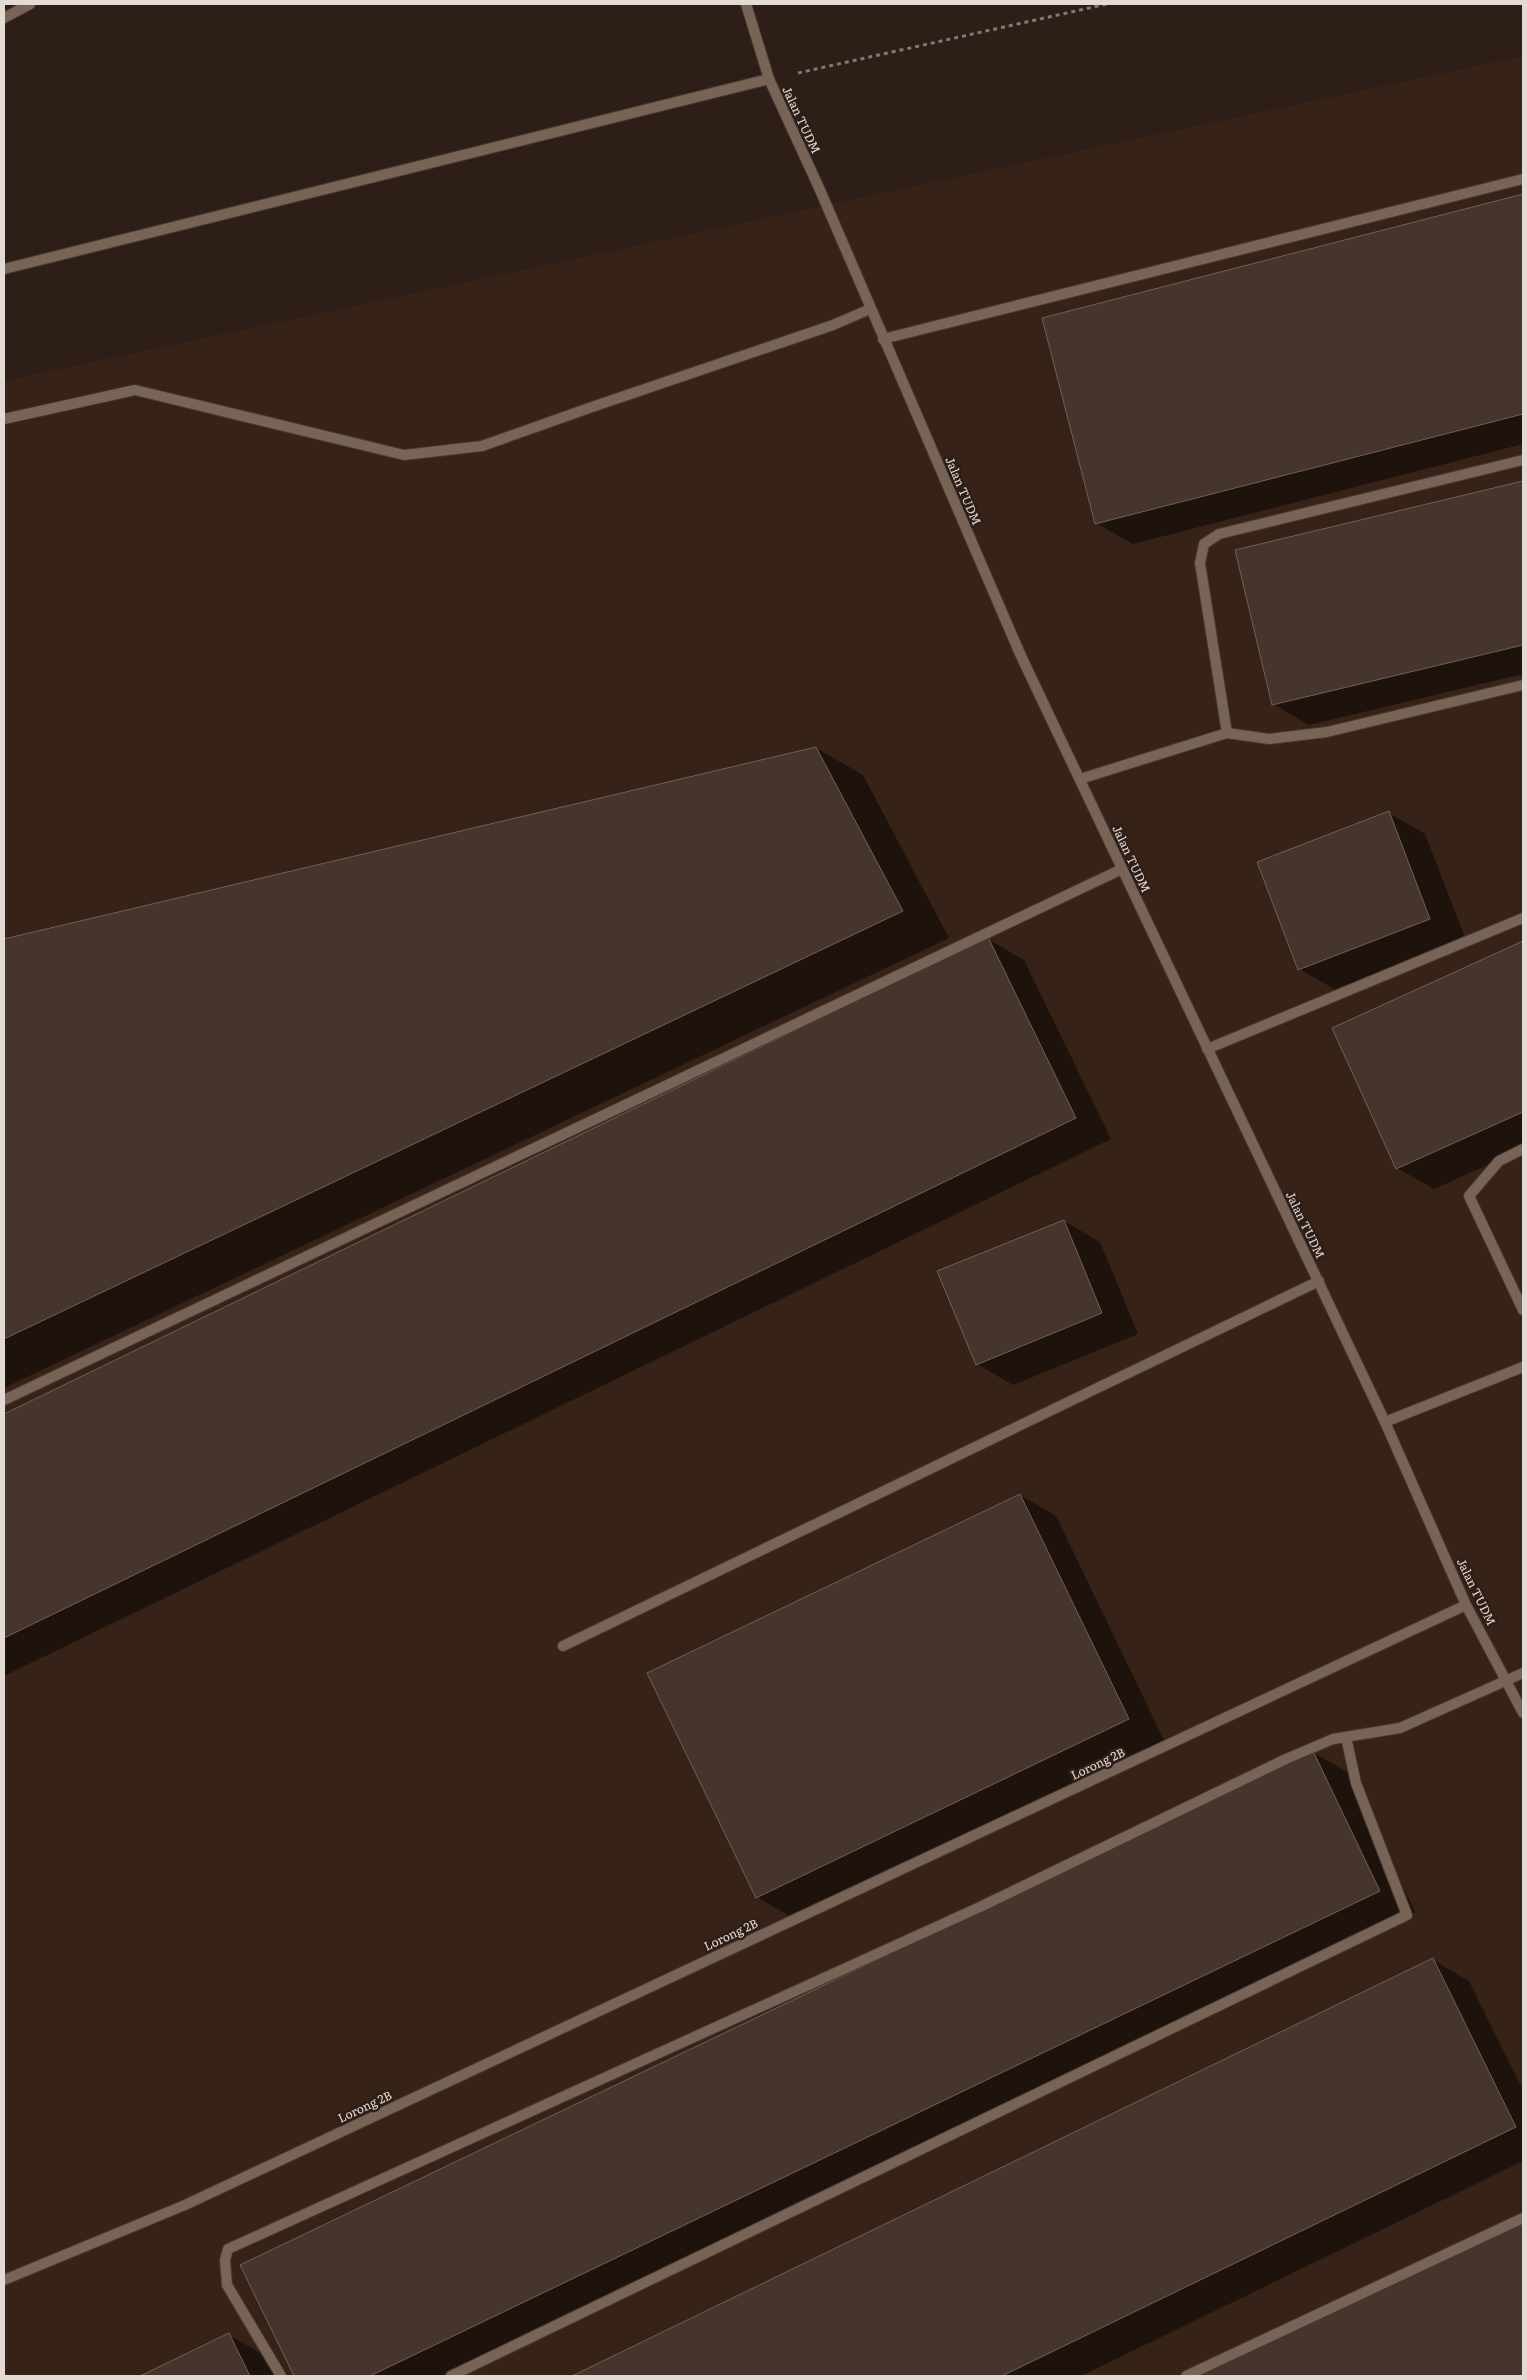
<svg xmlns="http://www.w3.org/2000/svg" width="1527" height="2380" viewBox="0 0 1527 2380" font-family="Literata,serif">
<rect width="100%" height="100%" fill="#2d1e17"/>
<!-- built -->
<path fill="#372217" d="M1523,56V2376H4V381Z"/>
<!-- shadow -->
<path fill="#0007" d="M1523,195V444L1133,544L1096,523L1043,319Z
M1523,483V674L1309,725L1273,704L1237,551Z
M816,748L863,775L949,938L4,1388V941Z
M1389,813L1425,834L1466,940L1336,990L1299,969Z
M988,939L1024,960L1111,1139L4,1676V1415Z
M1523,943V1149L1434,1189L1397,1168L1334,1029Z
M1064,1221L1100,1242L1138,1334L1013,1385L977,1364Z
M1020,1495L1056,1516L1164,1740L793,1918L757,1897Z
M1312,1752L1349,1773L1415,1912L449,2376H295L242,2266Z
M1433,1960L1469,1981L1523,2090V2161L1081,2376H575Z
M1523,2220V2376H1197Z
M229,2335L266,2356L275,2376H143Z"/>
<!-- building -->
<path fill="#45352c" stroke="#726056" d="M1523,194V414L1095,524L1042,318Z
M1523,481V645L1272,705L1235,550Z
M816,747L903,911L4,1339V939Z
M1389,811L1430,919L1298,970L1257,862Z
M988,937L1076,1118L4,1638V1414Z
M1523,941V1112L1396,1169L1332,1028Z
M1064,1220L1102,1313L976,1365L937,1271Z
M1020,1494L1129,1719L756,1898L647,1673Z
M1313,1751L1380,1891L370,2376H294L240,2265Z
M1433,1958L1516,2127L1002,2376H572Z
M1523,2219V2376H1194Z
M229,2333L250,2376H140Z"/>
<g fill="none" stroke-linecap="round" stroke-linejoin="round">
<!-- service casing -->
<g stroke="#473831" stroke-width="12">
<path id="service" d="M4,18L30,4
M4,269L769,79
M883,339L1523,179
M4,419L135,390L404,455L482,446L592,407L833,325L870,309
M1523,460L1219,534L1204,544L1200,563L1227,733L1269,739L1327,732L1523,685
M1080,779L1227,733
M1207,1049L1523,918
M1523,1149L1499,1161L1469,1196L1523,1310
M4,1400L1122,869
M1385,1422L1523,1367
M563,1646L1319,1281
M281,2376L227,2285L225,2260L228,2249L980,1907L1286,1759L1333,1739L1400,1728L1523,1673
M451,2376L1407,1915L1356,1783L1346,1737
M1186,2376L1523,2218"/>
</g>
<!-- minor casing -->
<g stroke="#473831" stroke-width="12">
<path id="minor" d="M746,4L769,79L820,190L1021,656L1385,1422L1466,1605L1523,1713
M4,2280L185,2205L1466,1605"/>
</g>
<!-- path -->
<path stroke="#847771" stroke-width="3" stroke-dasharray="4 4" stroke-linecap="butt" d="M798,73L1107,4"/>
<!-- service -->
<use href="#service" stroke="#776456" stroke-width="10"/>
<!-- minor -->
<use href="#minor" stroke="#776456" stroke-width="10"/>
</g>
<g text-anchor="middle" stroke-width="5" stroke-linejoin="round" paint-order="stroke">
<!-- street labels -->
<g font-size="12" fill="#e4dad4" stroke="#2d1e17">
<text transform="translate(801 120) rotate(65)" y="4">Jalan TUDM</text>
<text transform="translate(963 491) rotate(67)" y="4">Jalan TUDM</text>
<text transform="translate(1131 859) rotate(65)" y="4">Jalan TUDM</text>
<text transform="translate(1305 1225) rotate(64)" y="4">Jalan TUDM</text>
<text transform="translate(1476 1592) rotate(64)" y="4">Jalan TUDM</text>
<text transform="translate(1098 1764) rotate(-25)" y="4">Lorong 2B</text>
<text transform="translate(731 1935) rotate(-25)" y="4">Lorong 2B</text>
<text transform="translate(365 2107) rotate(-25)" y="4">Lorong 2B</text>
</g>
</g>
<!-- border -->
<rect width="1527" height="2380" fill="none" stroke="#e4dad4" stroke-width="10"/>
</svg>
